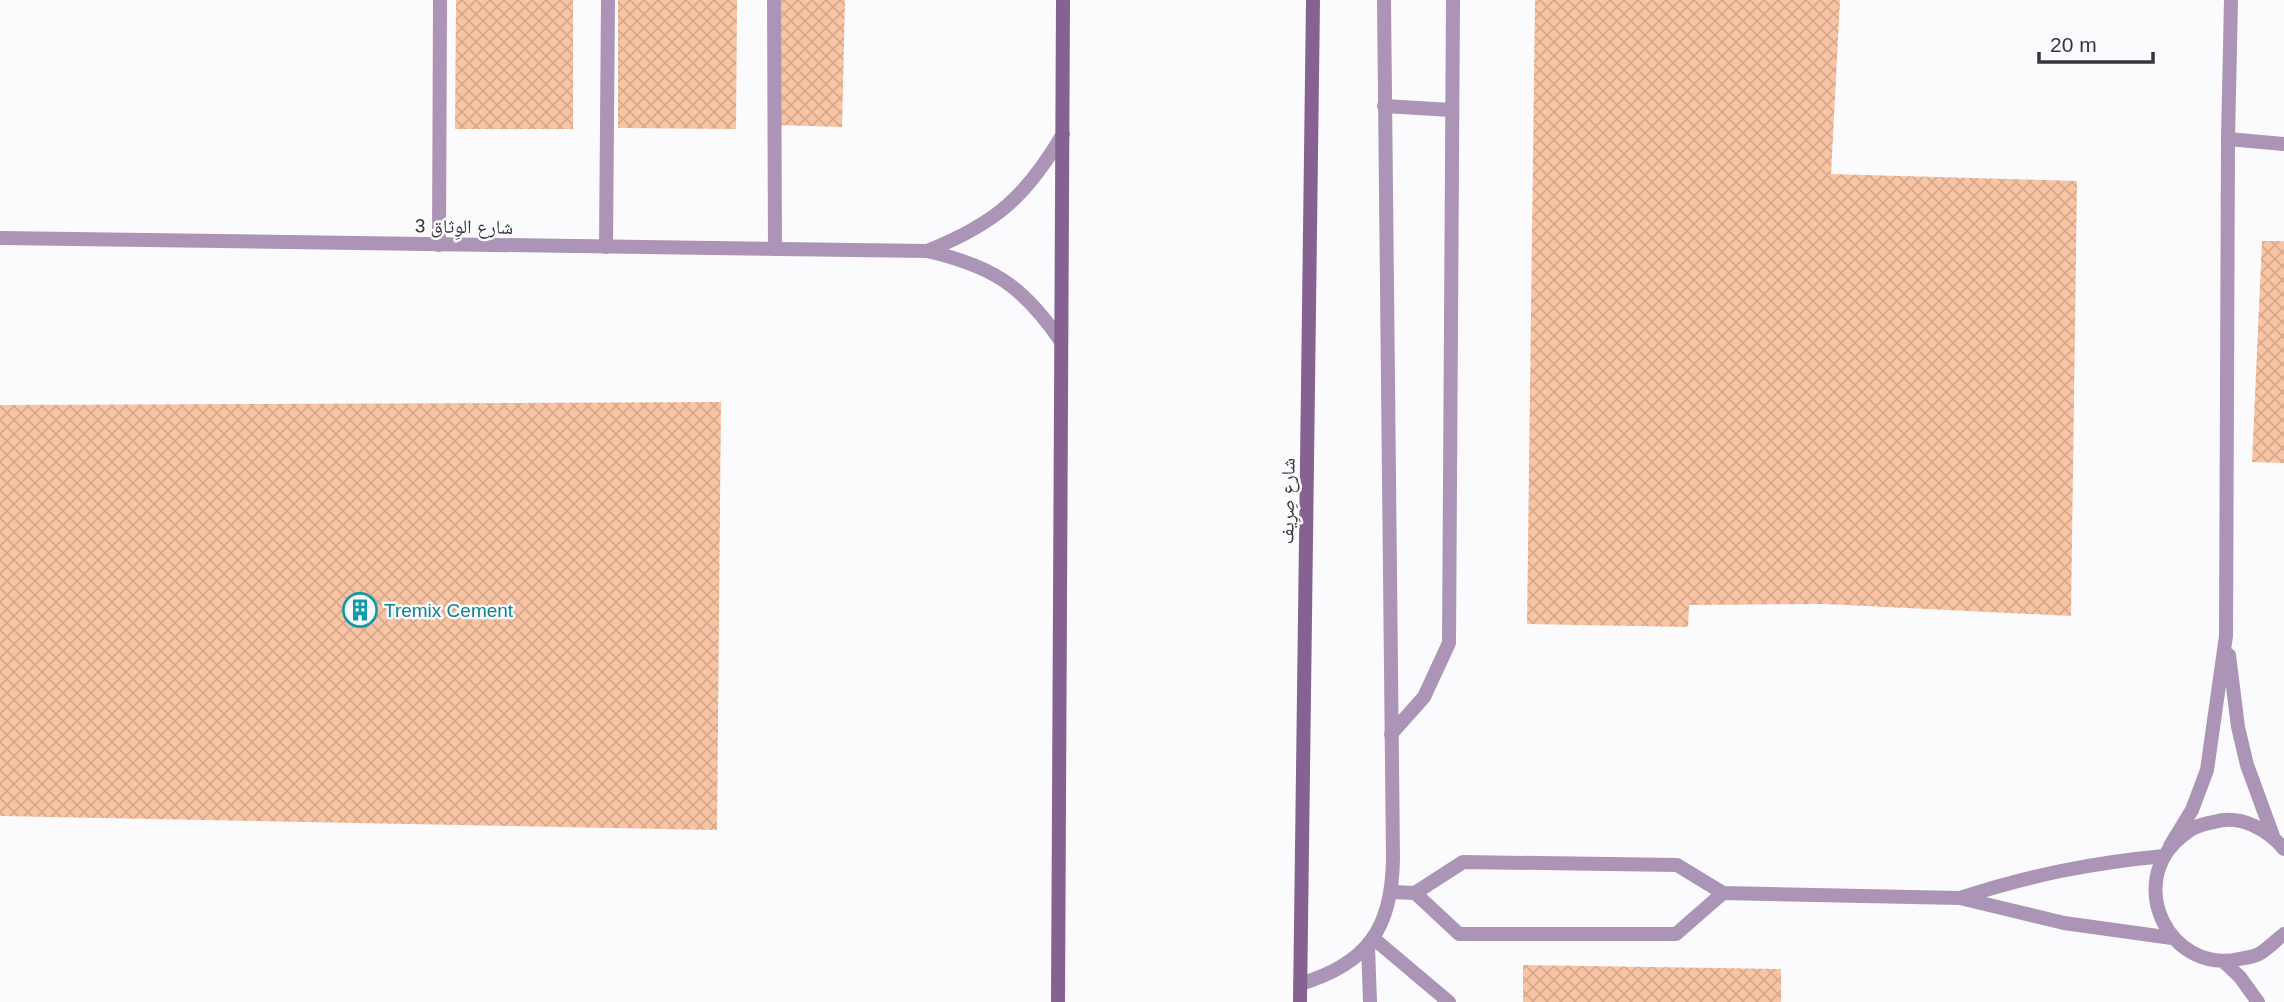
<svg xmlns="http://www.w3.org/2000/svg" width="2284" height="1002" viewBox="0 0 2284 1002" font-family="Helvetica,'Noto Naskh Arabic',sans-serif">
<defs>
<pattern id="building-cross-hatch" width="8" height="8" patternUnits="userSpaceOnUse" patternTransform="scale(1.75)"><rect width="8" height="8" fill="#f9c4a3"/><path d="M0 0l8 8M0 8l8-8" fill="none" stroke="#d6a98d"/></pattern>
</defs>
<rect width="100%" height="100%" fill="#fbfbfd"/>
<!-- building -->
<path fill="url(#building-cross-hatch)" d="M456,0H573V129H455Z
M618,0H737L736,129L618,128Z
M780,0H845L842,127L776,125Z
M1535,0H1840L1831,174L2077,181L2071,616L1825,604L1689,605L1688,627L1527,624Z
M2262,241H2284V463L2252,462Z
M721,402L717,830L0,816V405Z
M1523,965L1781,969V1002H1523Z"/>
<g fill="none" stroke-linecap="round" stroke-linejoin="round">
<!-- lane -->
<path stroke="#ac94b6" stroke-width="14" d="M774,0L775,249
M1384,106L1451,110
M2228,139L2284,144
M439,245L440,0
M606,247L608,0
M2229,655L2238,727L2247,765L2273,836
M1391,734L1424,697L1449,643L1453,0
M2170,846L2192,810L2207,770L2226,636L2228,139L2231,0
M2284,849C2268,830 2241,814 2214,822C2208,823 2200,825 2194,828C2189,830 2185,834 2181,837C2125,883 2169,974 2239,959C2245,958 2253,957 2259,954C2268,949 2276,940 2284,934
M1391,892L1415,893L1463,862L1677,865L1723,893L1960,898L2064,923L2172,938
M1415,893L1459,934H1676L1723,893
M1960,898C2031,875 2090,863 2164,856
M1373,938L1449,1002
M1368,946L1370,1002
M2224,962L2240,977L2258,1002"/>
<!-- street -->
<path stroke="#ac94b6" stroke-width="14" d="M0,238L927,251C992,266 1022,285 1060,340
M927,251C995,224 1026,197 1063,134
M1300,984C1367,964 1392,929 1393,859L1384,0"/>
<!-- secondary -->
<path stroke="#866293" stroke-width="14" d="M1058,1002L1063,0
M1300,1002L1313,0"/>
</g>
<!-- icons -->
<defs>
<g id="building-ring" transform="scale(1.75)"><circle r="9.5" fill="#fbfbfd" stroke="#0f9aa8" stroke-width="1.5"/><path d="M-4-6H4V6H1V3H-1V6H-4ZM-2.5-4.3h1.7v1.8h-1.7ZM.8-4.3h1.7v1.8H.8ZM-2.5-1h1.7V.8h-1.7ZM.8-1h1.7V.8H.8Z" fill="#0f9aa8"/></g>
</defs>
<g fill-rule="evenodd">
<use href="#building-ring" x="360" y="610"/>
</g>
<g text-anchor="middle" stroke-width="5" stroke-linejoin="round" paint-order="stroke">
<!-- street labels -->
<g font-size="19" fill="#35353a" stroke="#fbfbfd">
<text transform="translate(464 226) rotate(1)" y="7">شارع الوِثاق 3</text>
<text transform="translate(1287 501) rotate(-89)" y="7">شارع صِرِيف</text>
</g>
<!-- culture labels -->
<g font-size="19" fill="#0d838f" stroke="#fbfbfd" text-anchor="start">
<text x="384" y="617">Tremix Cement</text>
</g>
</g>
<!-- scale -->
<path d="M2039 52v10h114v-10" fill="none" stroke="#35353a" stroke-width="3.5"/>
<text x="2050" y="52" font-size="21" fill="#35353a" stroke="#fbfbfd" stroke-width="5" paint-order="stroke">20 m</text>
</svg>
